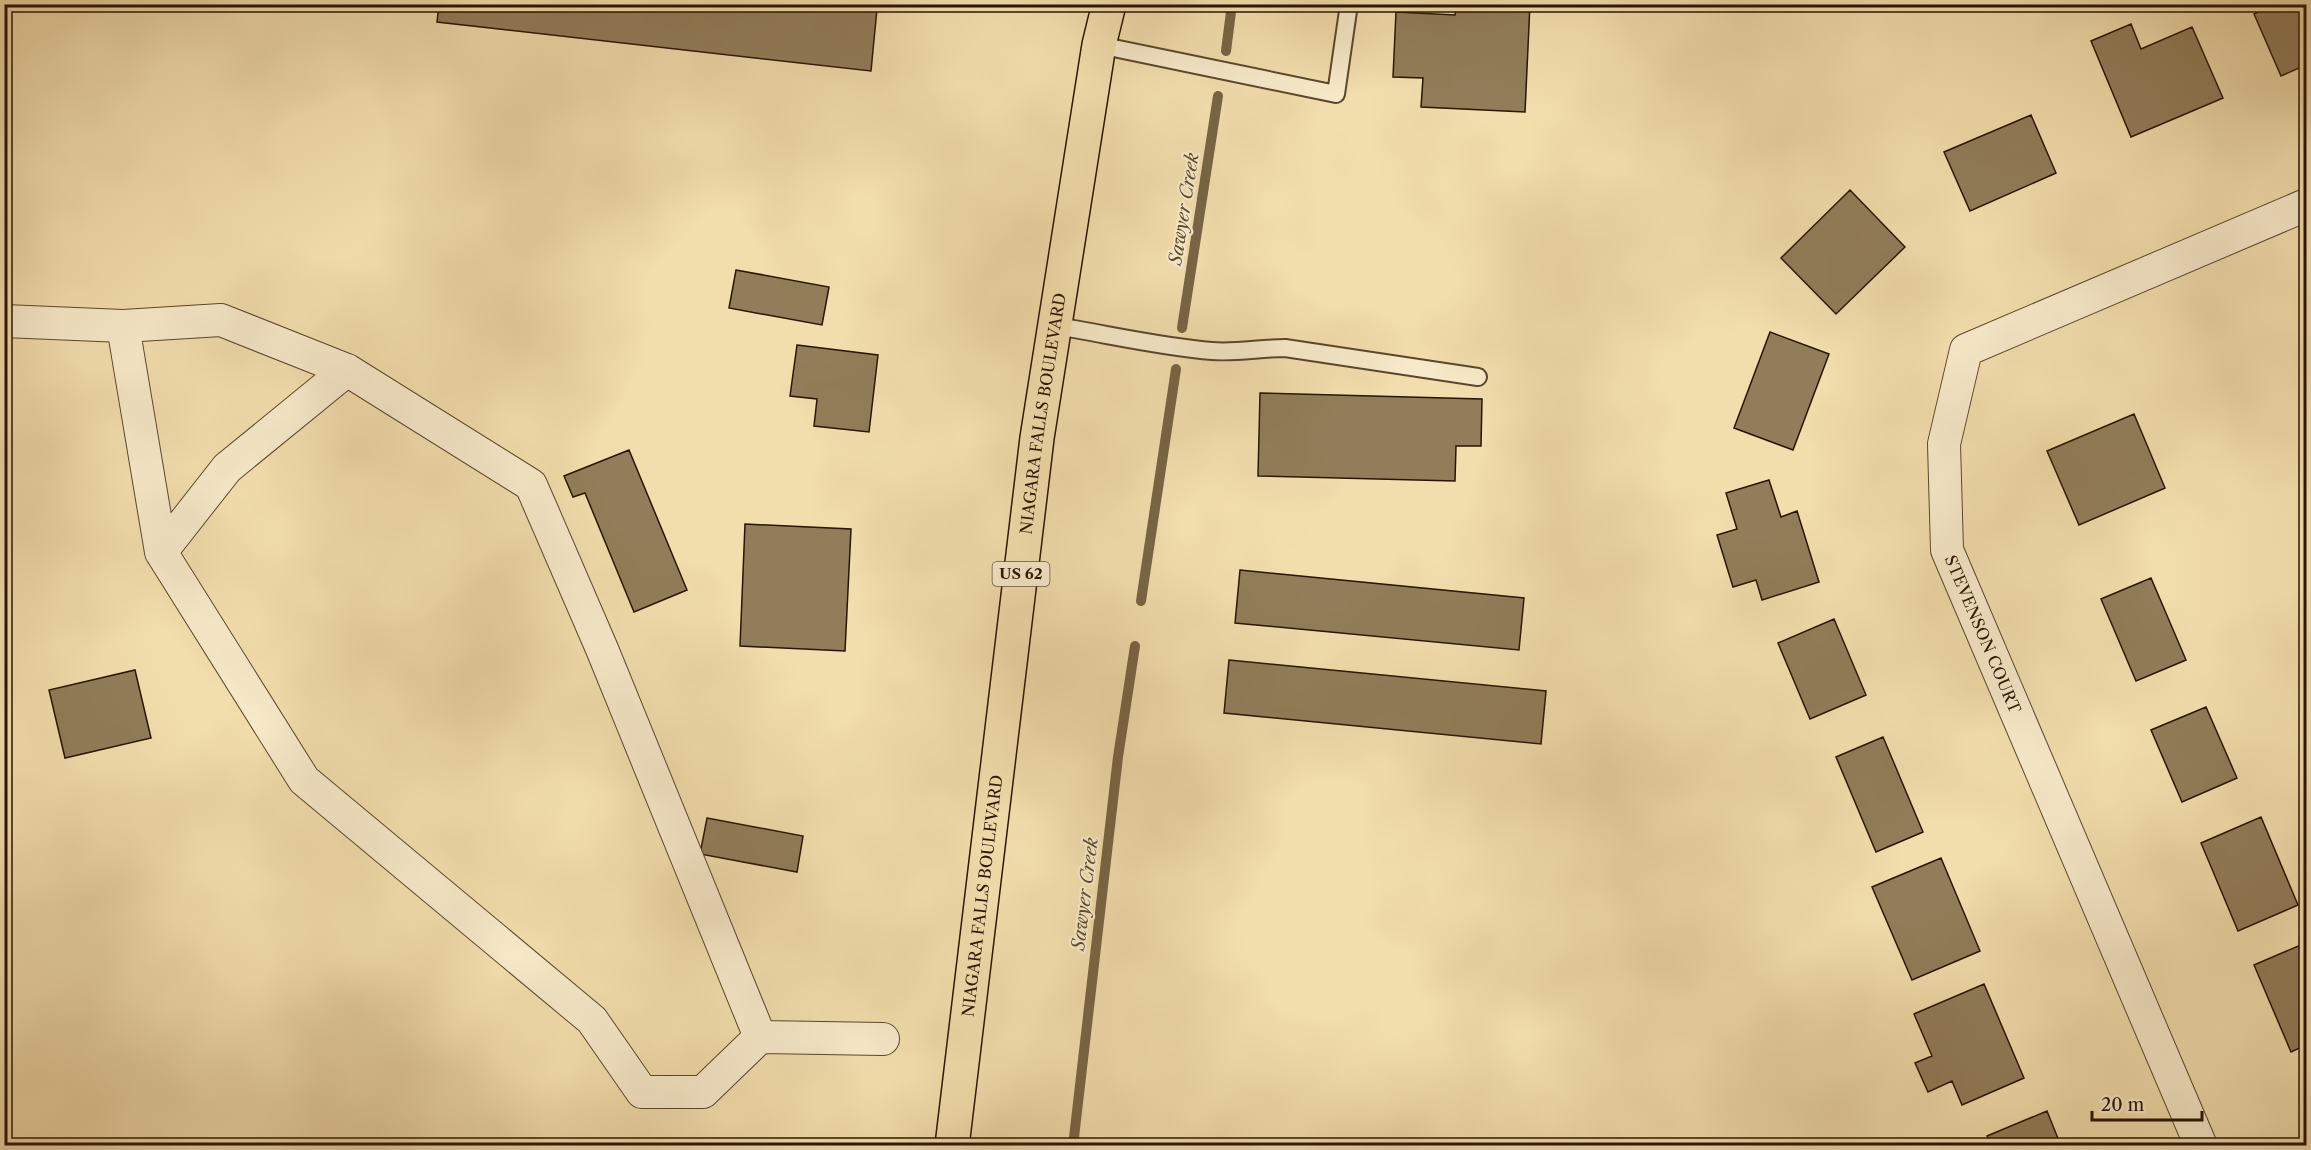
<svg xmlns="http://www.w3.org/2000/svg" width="2311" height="1150" viewBox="0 0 2311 1150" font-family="'Libre Caslon Text',serif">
<rect width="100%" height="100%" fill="#f2ddac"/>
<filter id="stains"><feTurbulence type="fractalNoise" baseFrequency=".00333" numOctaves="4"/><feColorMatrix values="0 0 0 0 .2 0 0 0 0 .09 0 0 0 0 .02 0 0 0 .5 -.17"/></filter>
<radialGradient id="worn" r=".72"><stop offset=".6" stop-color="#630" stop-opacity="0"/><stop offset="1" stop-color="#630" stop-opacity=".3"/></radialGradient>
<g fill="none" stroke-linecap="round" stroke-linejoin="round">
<!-- stream -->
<path stroke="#786444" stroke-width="10" d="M1226,51L1232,4
M1182,328L1218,96
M1141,601L1176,369
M1073,1146L1118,757L1135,646"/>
</g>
<!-- building -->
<path fill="#917d59" stroke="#281500" stroke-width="1.5" d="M439,4H837L877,9L871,71L437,22Z
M1456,4H1530L1525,112L1421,107L1423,78L1393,77L1396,12L1455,15Z
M2276,4H2306V65L2281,76L2254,14Z
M2131,24L2141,49L2192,27L2223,98L2131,137L2091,41Z
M2031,115L2056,173L1970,211L1944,152Z
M1850,190L1905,247L1836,314L1781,258Z
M736,270L829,287L822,325L729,308Z
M1770,332L1829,354L1793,450L1734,428Z
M797,345L878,355L869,432L814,426L817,399L790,396Z
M1260,393L1482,399L1481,446H1456L1455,481L1258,476Z
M2134,414L2165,488L2079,525L2047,451Z
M629,450L687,590L634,612L585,493L573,497L564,476Z
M1769,480L1781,517L1797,511L1819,582L1762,600L1756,580L1733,587L1717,535L1737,529L1726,493Z
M745,524L851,529L845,651L740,646Z
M1240,570L1524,598L1519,650L1235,623Z
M2151,578L2186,660L2136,681L2101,599Z
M1834,619L1866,695L1810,719L1778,643Z
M1229,660L1546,691L1541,744L1224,713Z
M135,670L151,738L65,758L49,690Z
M2206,707L2237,778L2182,802L2151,730Z
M1883,737L1923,832L1876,852L1836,757Z
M2261,817L2298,905L2238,931L2201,843Z
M707,818L803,836L797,872L700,854Z
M1941,858L1980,951L1912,980L1872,887Z
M2303,944L2306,952V1045L2291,1052L2254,965Z
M1984,984L2024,1078L1962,1105L1952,1081L1928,1092L1915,1063L1932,1056L1914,1014Z
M2047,1111L2061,1146H1991L1987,1136Z"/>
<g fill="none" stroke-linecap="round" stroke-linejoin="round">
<!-- service casing -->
<g stroke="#5a472b" stroke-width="20">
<path id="service" d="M1099,45L1336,94L1349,4
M1056,326C1106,334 1162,347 1212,351C1237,353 1260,348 1285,348L1478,377"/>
</g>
<!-- minor casing -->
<g stroke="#5a472b" stroke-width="34">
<path id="minor" d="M4,321L123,326L161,552L304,780L592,1020L642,1092H703L760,1037L883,1039
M123,326L221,320L347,370L531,485L602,649L760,1037
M161,552L227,468L347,370
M2201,1146L1947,550L1944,444L1966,350L2306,205"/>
</g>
<!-- primary casing -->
<g stroke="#281500" stroke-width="36">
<g id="primary">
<path id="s1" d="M952,1146L1037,438L1099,45L1109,4"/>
</g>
</g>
<!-- service -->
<use href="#service" stroke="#f7e9c9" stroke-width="16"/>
<!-- minor -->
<use href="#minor" stroke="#f7e9c9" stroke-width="32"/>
<!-- primary -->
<use href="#primary" stroke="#f2ddac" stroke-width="33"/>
</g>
<g text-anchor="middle" stroke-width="4.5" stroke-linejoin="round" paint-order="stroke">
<!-- shield labels -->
<rect fill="#f7e9c9" stroke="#66553c" stroke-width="1.5" x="992.5" y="562" width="57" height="24" rx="4.5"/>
<g font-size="15" font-weight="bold" fill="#281500">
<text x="1021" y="579">US 62</text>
</g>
<!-- street labels -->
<g font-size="16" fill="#281500" stroke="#f7e9c9">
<text dy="6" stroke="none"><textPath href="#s1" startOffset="738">NIAGARA FALLS BOULEVARD</textPath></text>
<text transform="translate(1983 634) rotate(67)" y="6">STEVENSON COURT</text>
<text dy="6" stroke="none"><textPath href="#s1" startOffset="252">NIAGARA FALLS BOULEVARD</textPath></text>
</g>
<!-- water labels -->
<g font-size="18" font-style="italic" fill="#5d4a2e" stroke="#f7e9c9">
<text transform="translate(1184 209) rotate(-81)" y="6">Sawyer Creek</text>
<text transform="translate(1085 894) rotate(-83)" y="6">Sawyer Creek</text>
</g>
</g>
<!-- margin -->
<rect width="2311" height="1150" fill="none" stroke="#f2ddac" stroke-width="24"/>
<rect x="6" y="6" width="2299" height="1138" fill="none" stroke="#281500" stroke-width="3"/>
<rect x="12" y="12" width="2287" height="1126" fill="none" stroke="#281500" stroke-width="1.5"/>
<!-- scale -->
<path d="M2092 1111v9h110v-9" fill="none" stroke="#281500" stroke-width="3"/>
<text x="2101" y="1111" font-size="18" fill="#281500" stroke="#f7e9c9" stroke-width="4.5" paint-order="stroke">20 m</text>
<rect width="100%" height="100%" filter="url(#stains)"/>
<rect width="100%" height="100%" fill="url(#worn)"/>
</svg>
